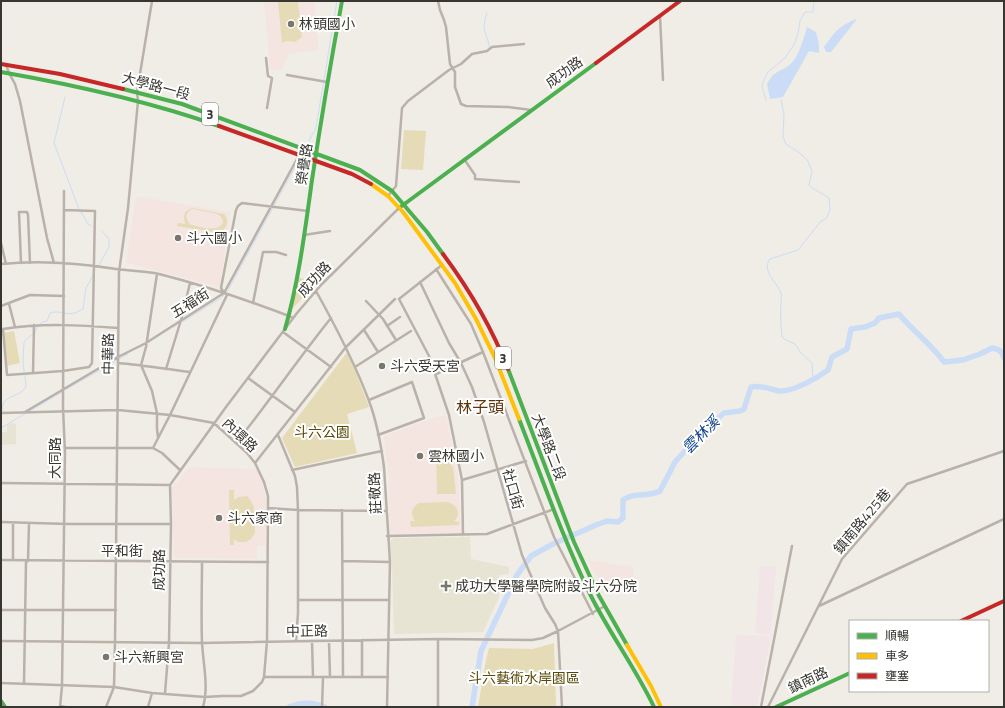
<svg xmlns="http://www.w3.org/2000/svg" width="1005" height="708" viewBox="0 0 1005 708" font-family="'Titillium Web','Noto Sans TC',sans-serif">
<rect width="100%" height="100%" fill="#efede5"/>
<!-- commercial -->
<path fill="#f2e5e8" d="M760,566H776L771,634L755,633Z
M736,635L771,636L757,707L731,705Z"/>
<!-- built -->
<path fill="#e7e4d4" d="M13,423L16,424V444L1,445V432H7V425Z
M470,537L471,559L509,567V574L499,575V597L483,632L394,634L392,564L390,541L394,538Z"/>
<!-- education -->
<path fill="#f4e5e1" d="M264,1H314L319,50L288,54L282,70L270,69Z
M136,196L230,212L220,287L126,263Z
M446,415L459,484L461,533L390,534L389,476L384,436L430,419Z
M190,467L257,469L263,482L266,501V546H257V559L174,558L172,488Z
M588,560L634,567L632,588L600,583Z"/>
<!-- green -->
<path fill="#e5dbb6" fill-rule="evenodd" d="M278,1L298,2L302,37L295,42L286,41L282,43Z
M404,130L426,131L423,170L401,169Z
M192,208L224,214C229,220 228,225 222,231H226V234L177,226L178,223L185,224L184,217L185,212ZM193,209L218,214L222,218L223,223C216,233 202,227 191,225L188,222L186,216L189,211Z
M297,276L315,285L292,309Z
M14,331L20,363L7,366L4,333Z
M348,351L369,407L347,414L357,453L295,467L282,438Z
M436,451H451V466H453L456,494H437Z
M229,490H234V500L239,497L247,496L250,499L254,507L255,533L251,539L246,542H238L234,539V545H230Z
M447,502C457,504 462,514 454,521L459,522V525L411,527L410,521H415C410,514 411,508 419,503Z
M554,643L556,707H478L486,660L489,648L533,649Z"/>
<!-- water -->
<path fill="#cbddf6" d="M857,19L831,52H826L824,47C835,32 838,26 857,19Z
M807,27L816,32L819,44V53L809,51L783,97L770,99L767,84C774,71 776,74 788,66C798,60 804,38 807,27Z"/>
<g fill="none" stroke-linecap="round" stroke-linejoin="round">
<!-- stream -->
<path stroke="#cbddf6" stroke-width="1" d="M487,13C485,19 483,26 485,32C486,38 490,42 489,48
M65,97L54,143L79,209
M766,100L762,86L767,73L785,58L795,43L798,33L800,21L805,12H813L814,1
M781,100L784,114L783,137L786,144L801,154L808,161L812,172L809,185L811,187L829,198L830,210L826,219L821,221L798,250L770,259C761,271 777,282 781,293C782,296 781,299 781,302C780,315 781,325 782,337L784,339L795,344L801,353L812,363L813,379
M305,148L316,128L337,1
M81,212L88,224L92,226
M99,265L109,247V239L102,231
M227,292L300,158
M182,322L221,298L225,294
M39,325L42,322L47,321L50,313C63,309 67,319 83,309L86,288L92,277
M174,327L179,323
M24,371L23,360L24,342L36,331L37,327
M65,390L128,354
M28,412L62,392
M1,416C2,412 2,406 4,402C10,395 20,396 26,387L25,376
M1,428L26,413"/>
<!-- river -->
<path stroke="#cbddf6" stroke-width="5.5" d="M289,707C302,702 312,702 325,707
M472,707L481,651L517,575L531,556L553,544L596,525L607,521L618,522L623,518V500C636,491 647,498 660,491L675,462L708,425L714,422L724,413L740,411L744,409L751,387C761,385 770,389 779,391C793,392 817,378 828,370L832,357L847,349L851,329L865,327L875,323L879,318L899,314C913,331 931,344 944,362L963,360L980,354L992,348C999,349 1002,351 1004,358"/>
<!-- street -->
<path stroke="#b9b1aa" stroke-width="2.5" d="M438,1L440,10L444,20L446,27L450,64L455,72V87L461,104L466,106L508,107L531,110
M660,16L663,80
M266,58L268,76L272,78L267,108
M6,65L9,73L15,84L20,101L47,238L54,263
M287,75L327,82
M464,159L475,175V179L519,182
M388,196L396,186L402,108L408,101L449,70L461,64L472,54L487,51L492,47L524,44
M64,210L95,211L92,363L89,367L63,371L7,375L3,329C41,323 80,325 118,328
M304,235L330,231
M1,243L6,264
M21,263L19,212H27L28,215L30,263
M1,264C39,260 79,263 116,269C130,271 145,271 159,274C203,285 247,300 289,316L293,318
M442,265L399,299L429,356L449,415L462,480L463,535
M436,269L471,324L483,352L554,537L593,614
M157,274L146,347L141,365L152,391L157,413V429L158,437
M420,282L449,343L461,363L472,387L484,422L522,555L545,608L555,624L558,631L562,707
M316,291C336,327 355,363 369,401C377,422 381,445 384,467L390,562L387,707
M224,293L221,288L236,210L238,206L242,203L308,211
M366,301L383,319L396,340
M253,303L263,252H276L286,255
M9,304L15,327
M1,306L30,295L64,296
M387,326L400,317
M364,330L378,352
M283,332L331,367
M118,363C142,365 166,369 190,372
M355,367L411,331
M166,369L181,320L190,283
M33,373L34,325
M436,374L483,352
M248,378L295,412
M369,400L412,382L424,418L378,435
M25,412L118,357L146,343L224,293L303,148
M1,413L118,410L170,415L214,423L247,453L255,463L264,482L268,496V508L267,641L264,677L262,682L253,691L241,696H222L205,697L152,693L114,687L1,683
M278,435L295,476L297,487L298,510V613L296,640
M236,443C269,402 298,359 331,318
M65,448H153L162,453L180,470
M153,448L170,415L227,295
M255,463L346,347L395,299
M292,470L382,451
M462,480L526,461
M1,483L170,485
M268,508L298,510L386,511
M342,510L343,677
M1,522L68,524H171
M387,536L487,534L554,509
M1,560L268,562
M13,560V523
M28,561L29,523
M343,561L390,562
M202,562C202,588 201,615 202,642C203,664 209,686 203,707
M298,600H388
M819,606L1004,519
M1,610H116
M1,641L202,643L438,639L532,640L543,638L558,631L605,606
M312,641L313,677
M329,641L330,677
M264,677H388
M362,677V640
M24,684L26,561
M165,693L169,643L171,524L170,485L226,407L297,313L321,285L399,208
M60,706L65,707
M60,707L62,686L65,453L63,408L64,191
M106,707L114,687L115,642L119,272L128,208L138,101L137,92L152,1
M148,707L152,693
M322,707L323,678
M438,707V639
M761,707L792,546
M768,707L842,559L907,484L1004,451"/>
<!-- fast -->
<path stroke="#4caf50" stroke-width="4" d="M1,72C75,85 148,101 219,126
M123,89L182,104L360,170L392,191L427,232L443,254
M399,208L596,63
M285,329C299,280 305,230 312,180C321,120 331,61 342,1
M508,369L574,542L598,594L627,645
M519,419C542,478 563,539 591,596C610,634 636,669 654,707
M1,701L5,707
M776,707L850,673"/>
<!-- slow -->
<path stroke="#ffc107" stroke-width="4" d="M371,184L388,196L403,212L455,283L476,319L495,358L519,419
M627,645L651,686L661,707"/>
<!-- jam -->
<path stroke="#c62828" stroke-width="4" d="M596,63L680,1
M1,64L60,74L123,89
M219,126L352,174L371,184
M443,254C469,289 492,328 508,369
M961,621L1004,601"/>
</g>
<!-- markers -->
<g fill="#77766f" stroke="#fff" stroke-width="1.5">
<circle cx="291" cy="24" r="4"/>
<circle cx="178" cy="238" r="4"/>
<circle cx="382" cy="366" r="4"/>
<circle cx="420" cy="456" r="4"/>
<circle cx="219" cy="518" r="4"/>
<path d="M444 580h4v4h4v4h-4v4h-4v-4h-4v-4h4z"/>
<circle cx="106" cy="657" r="4"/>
</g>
<g text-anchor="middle" stroke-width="4" stroke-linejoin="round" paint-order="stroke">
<!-- shield labels -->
<g fill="#fff" stroke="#73726e" stroke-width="1">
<rect x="202" y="103" width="16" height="22" rx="3"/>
<rect x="495" y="347" width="16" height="22" rx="3"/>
</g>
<g font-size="13" font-weight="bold" fill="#373630">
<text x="210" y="119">3</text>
<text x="503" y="363">3</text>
</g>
<!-- poi labels -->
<g font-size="14" fill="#373630" stroke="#fff" text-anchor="start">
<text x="299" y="29">林頭國小</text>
<text x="186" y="243">斗六國小</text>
<text x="390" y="371">斗六受天宮</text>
<text x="428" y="461">雲林國小</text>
<text x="227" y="523">斗六家商</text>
<text x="455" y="591">成功大學醫學院附設斗六分院</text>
<text x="114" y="662">斗六新興宮</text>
</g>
<!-- street labels -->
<g font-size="14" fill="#373630" stroke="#fff">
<text transform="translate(564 72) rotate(-36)" y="5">成功路</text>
<text transform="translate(156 86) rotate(15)" y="5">大學路一段</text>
<text transform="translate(304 164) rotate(-81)" y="5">榮譽路</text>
<text transform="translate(314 279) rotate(-48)" y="5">成功路</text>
<text transform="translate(190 303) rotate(-32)" y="5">五福街</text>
<text transform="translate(108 354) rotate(-89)" y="5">中華路</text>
<text transform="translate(240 435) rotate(43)" y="5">內環路</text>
<text transform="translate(549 447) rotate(69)" y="5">大學路二段</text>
<text transform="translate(55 458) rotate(-90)" y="5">大同路</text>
<text transform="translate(513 489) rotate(74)" y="5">社口街</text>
<text transform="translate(375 493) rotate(-93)" y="5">莊敬路</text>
<text transform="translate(862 521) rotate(-50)" y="5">鎮南路425巷</text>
<text x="122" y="556">平和街</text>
<text transform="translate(159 570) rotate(-89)" y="5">成功路</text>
<text transform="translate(307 631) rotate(-1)" y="5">中正路</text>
<text transform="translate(808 680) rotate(-25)" y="5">鎮南路</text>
</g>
<!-- park labels -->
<g font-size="14" fill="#584a07" stroke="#fff">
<text x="322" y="437">斗六公園</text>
<text x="524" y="683">斗六藝術水岸園區</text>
</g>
<!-- water labels -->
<g font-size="15" font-style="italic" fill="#11428d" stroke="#fff">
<text transform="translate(701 435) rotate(-45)" y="5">雲林溪</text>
</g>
<!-- quarter labels -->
<g font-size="16" fill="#5e3508" stroke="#fff">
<text x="480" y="413">林子頭</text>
</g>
</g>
<!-- border -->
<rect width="1005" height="708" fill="none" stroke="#373630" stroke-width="4"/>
<!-- legend -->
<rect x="849" y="620" width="140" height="72" fill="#ffffff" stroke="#afafac"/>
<rect x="857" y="633" width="20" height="6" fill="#4caf50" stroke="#afafac"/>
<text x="885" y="640" font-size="12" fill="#373630">順暢</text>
<rect x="857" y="653" width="20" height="6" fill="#ffc107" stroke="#afafac"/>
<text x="885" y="660" font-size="12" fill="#373630">車多</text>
<rect x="857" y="673" width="20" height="6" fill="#c62828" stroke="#afafac"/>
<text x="885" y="680" font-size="12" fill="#373630">壅塞</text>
</svg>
